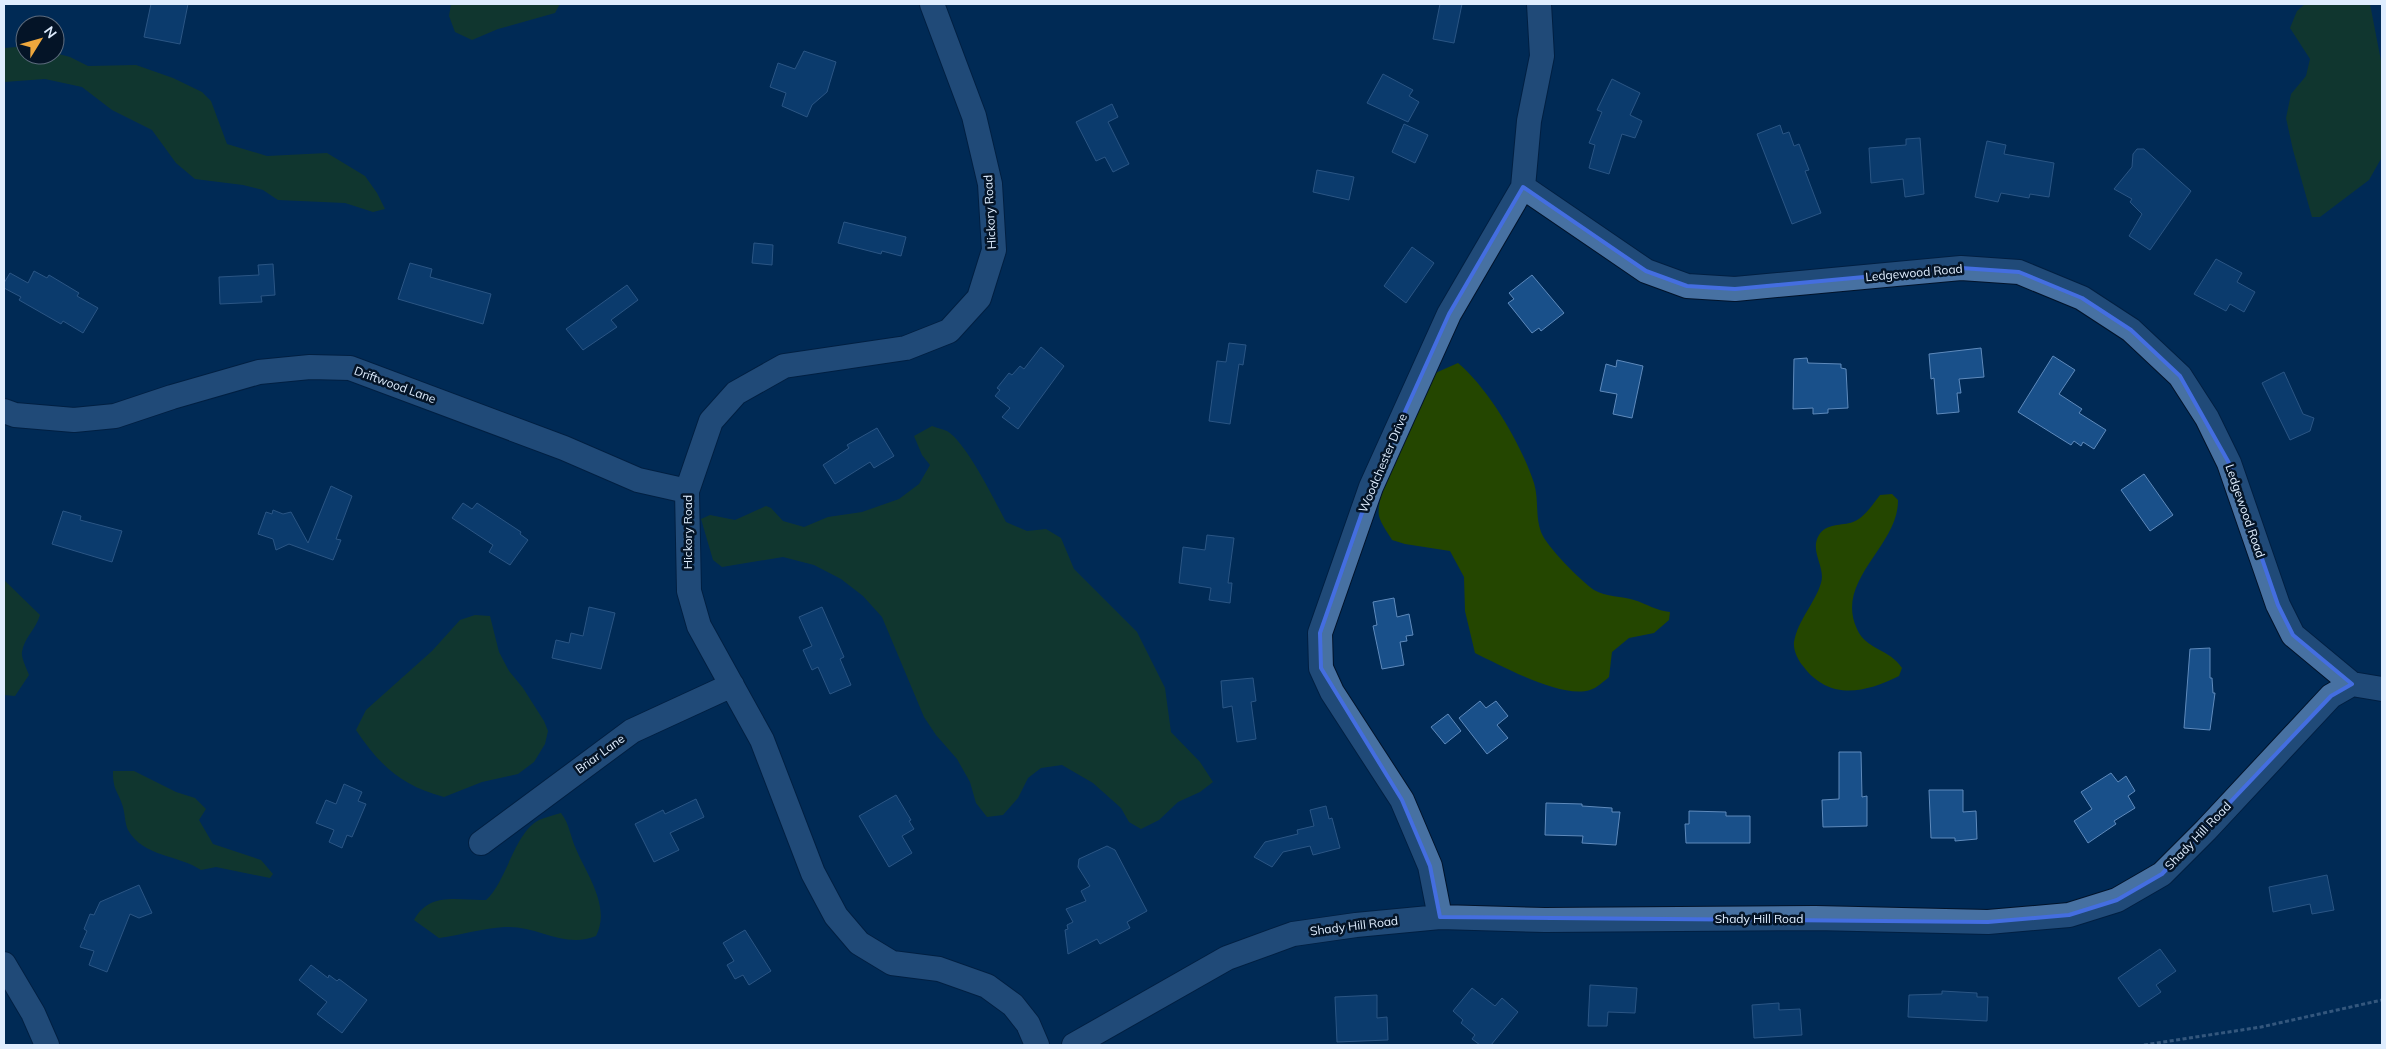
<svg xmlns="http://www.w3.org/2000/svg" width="2386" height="1049" viewBox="0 0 2386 1049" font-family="Mulish,sans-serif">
<rect width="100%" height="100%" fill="#002a56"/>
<!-- green -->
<path fill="#244600" d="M451,4H560L555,13L498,29L472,40L455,32L449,16Z
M2305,4H2370L2382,66V157L2369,180L2320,217H2312L2293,150L2286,118L2291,94L2306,76L2310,59L2290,28L2297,11Z
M17,47L25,48V55L55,53L70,57L88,66L136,65L173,78L202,92L211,101L227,144L267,156L327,153L365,176L377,193L385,209L373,212L345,203L278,200L263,190L243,185L195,179L176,163L152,130L112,110L82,87L45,79L4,82V48Z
M1458,363C1489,389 1521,444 1534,483C1539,499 1535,516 1541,532C1546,546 1581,581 1594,590C1606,597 1622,596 1634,600C1647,604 1657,611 1670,612L1669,620L1654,633L1629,638L1612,652L1609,677C1604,681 1597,688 1590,690C1561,699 1502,666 1475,653L1465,611L1464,577L1450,551L1405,544L1392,540C1388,533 1381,524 1379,516C1374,493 1421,399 1433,374Z
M932,426C936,428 943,429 947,431C966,442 995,501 1006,522L1027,531L1046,529L1061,538L1074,569L1137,632L1165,688L1171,732L1200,762L1213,782L1200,792L1178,802L1159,820L1141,829L1129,822L1121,808L1093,783L1062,765L1041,768L1028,778L1018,798L1003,815L987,817L976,803L970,782L957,759L936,735L924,717L882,617L863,596L841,579L814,565L783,557L722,567L713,560L701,519L710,515L735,520L766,506L771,508L783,521L804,527L828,517L862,512L899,499L919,484L930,465L922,455L914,436Z
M1892,494L1898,500C1899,546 1834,580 1857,629C1866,650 1890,649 1902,668L1899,676C1865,693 1829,701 1803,666C1798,660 1793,650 1794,642C1798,620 1815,603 1821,583C1826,567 1809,551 1819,535C1826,523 1842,526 1853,522C1864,518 1873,504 1880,495Z
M4,580L40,615C36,629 24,638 22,652C21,658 27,669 29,675L15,696L4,695Z
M475,615L490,616L499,652L509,671L523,688L544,721L548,731L545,744L534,762L518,774L482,782L444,797C402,786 380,766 356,730L366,710L432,651L460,620Z
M113,771H134L176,792L195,798L206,809L199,820L213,844L261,860L273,874L270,878L216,867L201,870C179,855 143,857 128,830C125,824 125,814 123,807C118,790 113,792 113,771Z
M561,813C570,825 570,836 576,849C587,875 611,907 596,936C564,949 537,925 505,927C483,928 461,935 439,938L414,920C430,891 458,901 486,900C507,881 514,833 539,820C546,817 554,815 561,813Z"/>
<!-- building -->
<path fill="#19508a" stroke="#5e8abc" d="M151,4H188L180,44L144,37Z
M1440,4H1462L1454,43L1433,39Z
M804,51L836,62L827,92L812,105L807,117L782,106L786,93L770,87L778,63L795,69Z
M1383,74L1413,90L1409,96L1419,102L1408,122L1367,103Z
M1612,79L1640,93L1630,115L1642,121L1635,138L1622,134L1609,174L1589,168L1595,145L1589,143L1602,112L1597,110Z
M1112,104L1118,117L1108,122L1129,164L1113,172L1105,157L1096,161L1076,122Z
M1404,124L1428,135L1415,163L1392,152Z
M1780,125L1783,134L1789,132L1794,146L1799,144L1809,170L1805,171L1821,213L1792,224L1757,134Z
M1920,138L1924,194L1905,197L1903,179L1871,183L1869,148L1906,145V139Z
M1987,141L2006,145L2004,154L2054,163L2049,197L2030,194L2029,198L2001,193L1998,202L1975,197Z
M2137,149H2144L2191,191L2150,250L2129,236L2142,214L2130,202L2132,199L2114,189L2132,167L2133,154Z
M1317,170L1354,177L1349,200L1313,192Z
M844,222L906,237L901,256L882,251L881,254L838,243Z
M754,243L773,245L772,265L752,263Z
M1412,247L1434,263L1406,303L1384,286Z
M2216,259L2242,273L2237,282L2255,292L2244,312L2230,304L2226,311L2194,294Z
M410,263L432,269L430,277L491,294L483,324L398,299Z
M273,264L275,295L261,296L262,302L220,304L219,277L259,275L258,265Z
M34,271L47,278L49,275L79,293L77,296L98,308L83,333L63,321L61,324L19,300L21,297L4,288V283L10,273L28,283Z
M1532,275L1564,313L1541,331L1539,328L1532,333L1508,303L1514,299L1509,293Z
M627,285L638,300L611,320L617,327L583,350L566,329Z
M1229,343L1246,345L1243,365L1239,364L1230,424L1209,421L1217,361L1226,362Z
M1041,347L1064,366L1018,429L1002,417L1010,408L995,396L1000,390L997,388L1009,373L1012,375L1020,366L1024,369Z
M1981,348L1984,377L1959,379L1961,393H1957L1959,412L1937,414L1934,378L1931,379L1929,354Z
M2053,356L2075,370L2059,394L2082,409L2079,413L2106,430L2094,449L2083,442L2081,446L2074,441L2071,445L2018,412Z
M1807,358L1808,363L1841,364V368L1846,369L1848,408L1828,409V413L1813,414V408L1793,409L1794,359Z
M1617,360L1643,366L1632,418L1613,414L1617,394L1600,391L1606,364L1616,367Z
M2284,372L2303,414L2314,418L2310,431L2290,440L2262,383Z
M877,428L894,456L874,468L870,462L835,484L823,465L849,448L847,445Z
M2144,474L2173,515L2150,531L2121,490Z
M331,486L352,496L336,539L341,540L333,560L289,544L276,550L273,539L258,534L266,512L272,514L273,510L283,514L291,512L308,543Z
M463,503L472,509L477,503L521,532L520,534L528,540L510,565L489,552L493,545L452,518Z
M63,511L81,516L80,520L122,531L112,562L52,544Z
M1207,535L1234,538L1228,583H1232L1230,603L1209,600L1211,588L1179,583L1183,547L1205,550Z
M1394,598L1397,617L1409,614L1413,635L1406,636L1407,641L1400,642L1404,665L1382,669L1373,626L1377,625L1373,602Z
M589,607L615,613L601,669L552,658L556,640L569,643L571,633L583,636Z
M822,607L844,657L840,659L851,685L830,694L818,667L812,670L803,650L812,646L799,617Z
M2210,648V678H2212L2213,693H2215L2210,730L2184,728L2190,649Z
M1253,678L1256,701L1251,702L1256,739L1237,742L1232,706L1223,708L1221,681Z
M1480,701L1486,708L1496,701L1508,716L1497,725L1508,738L1487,754L1459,718Z
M1448,714L1461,731L1445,744L1431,727Z
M1839,752H1861L1862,797L1867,796V826L1823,827L1822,800L1839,799Z
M2111,773L2118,782L2126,776L2135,791L2128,796L2135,808L2114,821L2116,824L2088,843L2074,821L2092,809L2081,792Z
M344,784L362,792L358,801L366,804L352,837L347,835L342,848L329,842L334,830L316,823L326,800L336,804Z
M1929,790H1963V812L1976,811L1977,839L1955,841V838H1931Z
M896,795L911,820L909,821L914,829L902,836L912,853L889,867L859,816Z
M696,799L704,817L670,833L679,850L654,862L635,824L663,810L665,814Z
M1546,803L1582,804V806L1612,808V812H1620L1616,845L1582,843L1583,836L1545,835Z
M1326,806L1329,819L1332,818L1340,848L1313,855L1310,846L1283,852L1272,867L1254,857L1265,842L1298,834L1297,830L1314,826L1310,810Z
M1689,811L1726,812V816H1750V843H1686L1685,824H1689Z
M1107,846L1115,850L1147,911L1127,922L1130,928L1100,944L1097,939L1068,954L1065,930L1068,929L1067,925L1073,922L1066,909L1086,901L1081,891L1090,886L1078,867L1079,859Z
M2327,875L2334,910L2312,914L2310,904L2273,912L2269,887Z
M139,885L152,913L139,918L130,914L107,972L89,965L94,951L80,947L87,931L84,929L90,914L94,915L100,902Z
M745,930L771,971L749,985L743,975L735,979L727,965L734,961L723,943Z
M2160,949L2176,971L2156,985L2161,992L2139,1007L2118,978Z
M311,965L328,978L329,975L337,981L339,979L367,1000L342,1033L317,1014L327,1002L299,980Z
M1590,985L1637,988L1635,1013L1608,1012L1607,1026H1588Z
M1472,988L1495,1006L1502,998L1518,1012L1491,1045H1480L1472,1039L1475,1035L1461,1023L1463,1020L1453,1011Z
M1942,991L1977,993V997H1988L1987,1021L1908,1017L1909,995L1942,994Z
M1377,995V1018L1387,1017L1388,1040L1337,1042L1335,997Z
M1779,1003V1010L1800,1009L1802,1035L1754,1038L1752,1005Z"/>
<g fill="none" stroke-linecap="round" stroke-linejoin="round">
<!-- minor casing -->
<g stroke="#01132a" stroke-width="26">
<path id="minor" d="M932,4L974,116L990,184L994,250L979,298L949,331L906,348L784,366L736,393L711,421L687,491L689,591L699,626L762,740L813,873L836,916L859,943L892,963L939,969L987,986L1013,1005L1028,1024L1037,1045
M1523,187L1646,271L1687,286L1735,289L1961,268L2019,272L2082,298L2131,330L2180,376L2207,418L2229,463L2278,605L2293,635L2352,684
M4,411L15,415L74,420L115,416L172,397L259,372L310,367L350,368L564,448L638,480L687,491
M481,843L632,731L732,685
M1440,917L1430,866L1402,800L1332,692L1321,668L1320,633L1371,487L1449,314L1523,187L1529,121L1542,56L1539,4
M4,964L33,1013L47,1045
M1074,1045L1227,958L1293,934L1356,925L1440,917L1545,920L1815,918L1988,922L2069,915L2117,900L2162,874L2206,830L2331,696L2352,684L2382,689"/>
</g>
<!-- path -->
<path stroke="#738fad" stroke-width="3" stroke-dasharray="4 2.5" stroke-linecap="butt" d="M2144,1045L2261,1027L2382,1000"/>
<!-- minor -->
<use href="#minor" stroke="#4771a2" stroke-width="24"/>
</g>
<!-- marked area -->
<path d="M0 0H2386V1049H0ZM1523,187L1646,271L1687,286L1735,289L1961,268L2019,272L2082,298L2131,330L2180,376L2229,463L2278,605L2293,635L2352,684L2331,696L2162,874L2117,900L2069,915L1988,922L1440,917L1430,866L1402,800L1321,668L1320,633L1371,487L1449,314Z" fill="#002a56" fill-opacity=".55" fill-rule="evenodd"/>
<path fill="none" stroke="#446ee0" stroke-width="4" stroke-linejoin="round" d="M1523,187L1646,271L1687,286L1735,289L1961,268L2019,272L2082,298L2131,330L2180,376L2229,463L2278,605L2293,635L2352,684L2331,696L2162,874L2117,900L2069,915L1988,922L1440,917L1430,866L1402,800L1321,668L1320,633L1371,487L1449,314Z"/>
<g text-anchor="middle" stroke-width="5" stroke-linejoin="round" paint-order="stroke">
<!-- street labels -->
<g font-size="12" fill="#dfedfe" stroke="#041427">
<text transform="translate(990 212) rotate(-93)" y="4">Hickory Road</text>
<text transform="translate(1914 273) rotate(-5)" y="4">Ledgewood Road</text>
<text transform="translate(395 385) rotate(20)" y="4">Driftwood Lane</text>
<text transform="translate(1383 463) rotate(-67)" y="4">Woodchester Drive</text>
<text transform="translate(2245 511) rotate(71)" y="4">Ledgewood Road</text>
<text transform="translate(688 532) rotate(-90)" y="4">Hickory Road</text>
<text transform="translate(600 754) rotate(-36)" y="4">Briar Lane</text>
<text transform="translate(2198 836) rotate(-46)" y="4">Shady Hill Road</text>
<text x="1759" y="923">Shady Hill Road</text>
<text transform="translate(1354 926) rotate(-7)" y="4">Shady Hill Road</text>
</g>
</g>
<!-- border -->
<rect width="2386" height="1049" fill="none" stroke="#dfedfe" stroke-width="10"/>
<!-- north arrow -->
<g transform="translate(40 40) rotate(53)"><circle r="24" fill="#041427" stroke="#5c6b7d"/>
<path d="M0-4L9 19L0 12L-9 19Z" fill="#eea73d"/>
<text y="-8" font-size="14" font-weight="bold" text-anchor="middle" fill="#dfedfe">N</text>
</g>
</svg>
